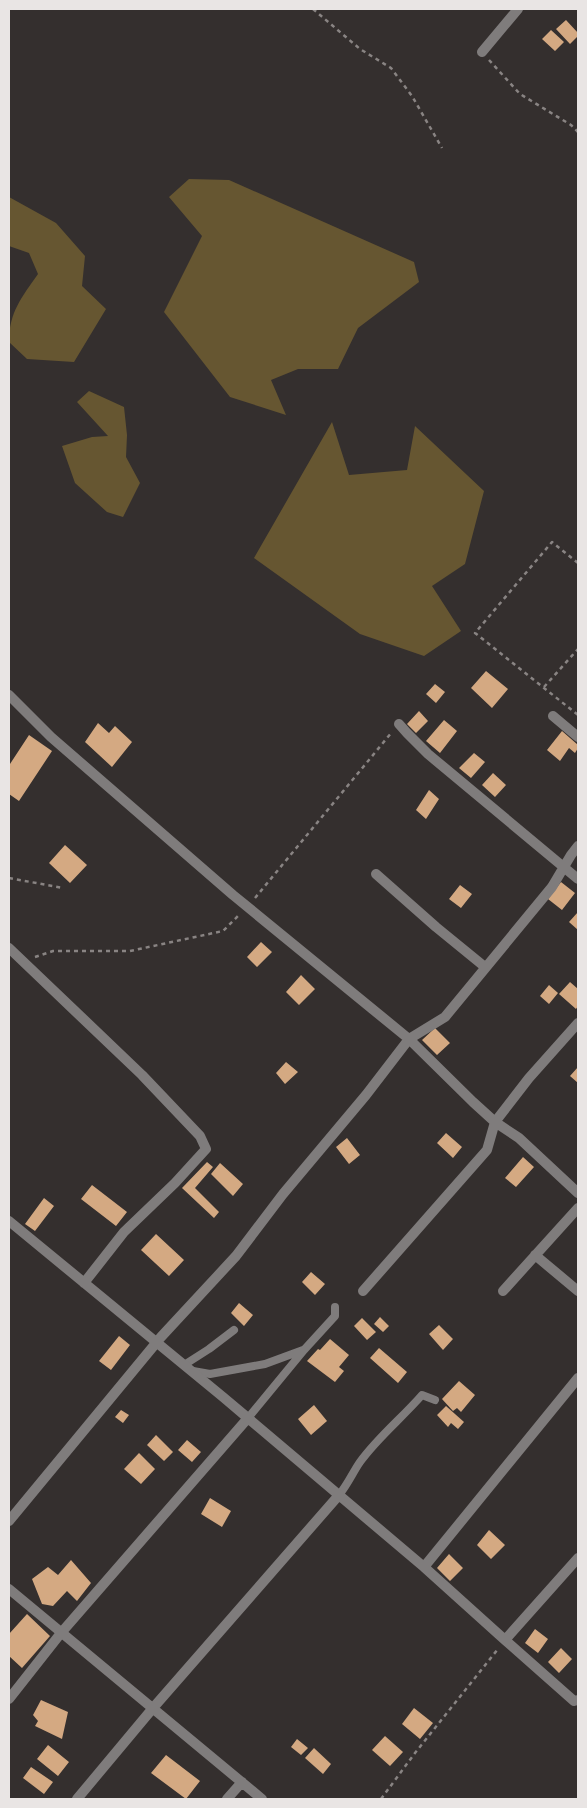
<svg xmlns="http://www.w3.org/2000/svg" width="587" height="1808" viewBox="0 0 587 1808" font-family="Rubik,sans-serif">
<rect width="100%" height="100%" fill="#342f2e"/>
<!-- green -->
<path fill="#665631" d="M189,179L229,180L414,262L419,282L358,328L338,369H298L271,380L286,415L230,397L164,312L202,236L169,197Z
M9,197L56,223L85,256L82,286L106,309L74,362L27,359L9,342C9,312 22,297 38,274L29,253L9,246Z
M89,391L124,407L127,435L126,457L140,483L123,517L107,512L75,483L62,446L92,437L108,436L77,402Z
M332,422L349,475L407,470L415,426L484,491L465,564L432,586L461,631L424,656L360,634L254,558Z"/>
<!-- building -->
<path fill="#d4a982" d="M566,20L578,33V36L570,44L556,29Z
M551,30L564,42L555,51L542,39Z
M486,671L508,689L492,708L471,688Z
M435,684L445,692L436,703L426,694Z
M419,711L428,721L416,733L407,724Z
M444,720L457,731L440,753L426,741Z
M98,723L109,733L115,726L132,742L112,767L85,742Z
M562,731L578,745V748L575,753L569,748L560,761L547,750Z
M29,735L52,751L19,801L9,794V763L10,764Z
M474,753L485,762L471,778L459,768Z
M493,773L506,785L495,797L482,785Z
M429,790L439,799L426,819L416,810Z
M65,845L87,865L70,883L49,863Z
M561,882L575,893L562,910L548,899Z
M460,885L472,894L461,908L449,899Z
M578,912V930L569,922Z
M261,942L272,952L257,967L247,957Z
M301,975L315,989L299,1005L286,992Z
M570,982L578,989V1006L576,1009L559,994Z
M549,985L558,993L549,1004L540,996Z
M435,1028L450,1043L437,1055L422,1040Z
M286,1062L298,1072L285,1084L276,1073Z
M578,1067V1083L570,1076Z
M446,1133L462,1147L453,1158L437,1143Z
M347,1138L360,1155L349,1164L336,1147Z
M523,1157L534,1167L516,1187L505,1178Z
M207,1162L213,1167L195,1188L219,1212L214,1218L182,1188Z
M220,1163L243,1184L233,1196L211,1174Z
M92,1185L127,1212L116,1226L81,1199Z
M44,1198L54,1206L35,1231L25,1224Z
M156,1234L184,1260L169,1276L141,1250Z
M311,1272L325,1284L315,1295L302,1282Z
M239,1303L253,1315L244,1326L231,1313Z
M380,1317L389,1326L383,1332L374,1324Z
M362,1318L376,1332L367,1340L354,1326Z
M439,1325L453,1339L443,1350L429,1334Z
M119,1336L130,1345L111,1370L99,1361Z
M330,1339L349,1355L339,1367L344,1371L335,1382L307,1361L318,1349L320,1350Z
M379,1348L407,1372L398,1383L370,1358Z
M459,1381L475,1395L461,1412L457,1408L453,1411L442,1399Z
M314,1405L327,1421L311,1435L298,1419Z
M446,1406L464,1422L458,1429L451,1423L448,1427L437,1415Z
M121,1410L129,1415L123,1423L115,1417Z
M156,1435L173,1452L164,1461L147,1445Z
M187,1440L201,1452L192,1462L178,1450Z
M139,1453L155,1469L141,1484L124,1469Z
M210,1498L231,1511L222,1527L201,1514Z
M489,1530L505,1545L491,1559L477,1545Z
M449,1554L463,1568L450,1581L437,1568Z
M71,1560L91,1583L77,1601L67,1591L53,1606L42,1604L32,1579L48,1567L58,1575Z
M27,1614L50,1636L22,1668L9,1656V1634Z
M535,1629L548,1639L538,1653L525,1643Z
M561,1648L572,1659L559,1673L548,1662Z
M41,1700L68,1712L62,1739L35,1726L38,1721L33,1715Z
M414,1708L433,1723L420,1739L402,1724Z
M385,1736L403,1752L390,1766L372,1750Z
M297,1739L308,1748L301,1755L291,1747Z
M48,1745L69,1762L58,1776L37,1759Z
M314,1748L331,1764L323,1774L305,1758Z
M166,1755L200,1781L186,1799L151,1773Z
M31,1767L53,1782L44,1794L23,1778Z"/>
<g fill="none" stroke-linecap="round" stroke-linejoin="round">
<!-- path -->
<path stroke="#898483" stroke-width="2.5" stroke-dasharray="4 4" stroke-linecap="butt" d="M313,9L360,49L391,68L412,96L442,148
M489,60L520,94L571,125L578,132
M578,563L552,542L475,633L578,715
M544,687L578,649
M9,878L63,888
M255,898L392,732
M35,957L53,951H130L223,931L240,914
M381,1799L415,1753L498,1649"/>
<!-- service -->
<path stroke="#7f7c7c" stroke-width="8" d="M184,1365L209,1349L234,1330
M193,1371L210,1374L265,1364L303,1350
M248,1418L304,1350L335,1316V1307
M339,1495C348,1484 353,1472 360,1462C378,1437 402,1418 422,1395L435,1400"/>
<!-- minor -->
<path stroke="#7f7c7c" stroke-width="10" d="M482,52L518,9
M9,695L51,737L233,895L409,1039L473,1102L495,1122L519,1138L578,1193
M553,716L578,737
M399,724L407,733L428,754L578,879
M376,874L436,927L485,967
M9,948L142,1075L200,1136L206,1149L175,1183L124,1232L84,1283
M9,1221L223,1397L424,1567L505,1640
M535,1255L578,1291
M363,1291L487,1150L495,1122L529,1078L578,1023
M503,1291L578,1208
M9,1521L161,1337L236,1256L283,1194L366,1095L409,1039L445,1017L552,887L571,855L578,846
M578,1558L505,1640L574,1701L578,1700
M424,1567L578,1378
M9,1589L262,1799
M9,1699L61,1633L248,1418
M77,1799L153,1708L339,1495
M227,1799L242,1782"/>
</g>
<!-- border -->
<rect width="587" height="1808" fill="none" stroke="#e9e5e4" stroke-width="20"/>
</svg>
